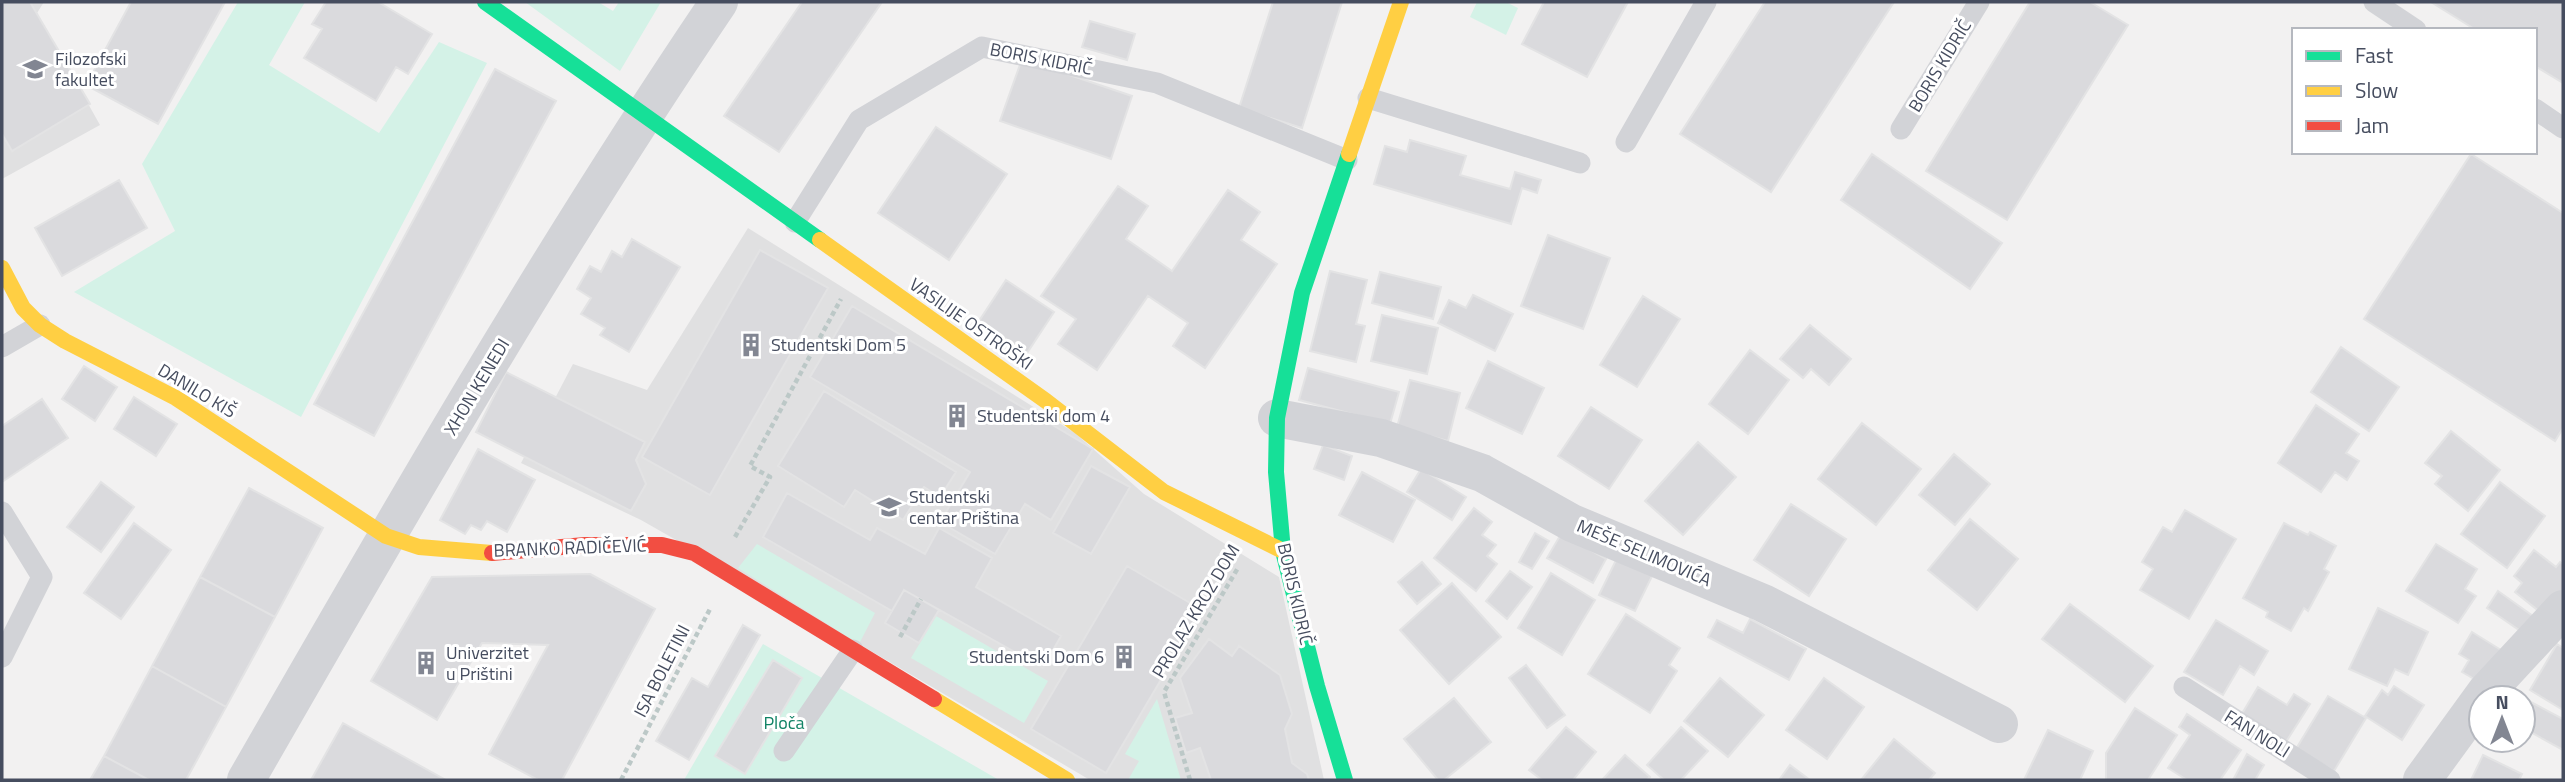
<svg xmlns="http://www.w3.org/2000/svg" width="2565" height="782" viewBox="0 0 2565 782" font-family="'Titillium Web',sans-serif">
<rect width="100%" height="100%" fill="#f2f1f1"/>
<!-- education -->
<path fill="#e0e0e1" d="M2,2H44L37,13L100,125L2,179Z
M748,228L1075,433L1144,494L1279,577L1324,780H1090L859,644L641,520L521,463L573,364L647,390Z"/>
<!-- green -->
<path fill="#d4f2e7" d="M238,2H305L269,65L379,133L439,42L487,63L301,417L74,292L175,231L142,164Z
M525,2H598L613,11L619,2H661L620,71Z
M1477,2H1506L1518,8L1506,35L1470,17Z
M757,544L875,613L859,644L738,568Z
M936,616L1048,681L1024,723L911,658Z
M763,644L999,780H684Z
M1157,699L1181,780H1128L1139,761L1125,754Z"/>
<!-- building -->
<path fill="#dadadd" stroke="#e3e3e4" stroke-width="2" d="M2,2H30L90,104L12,151L2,134Z
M131,2H225L158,124L86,85Z
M326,2H378L432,34L408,74L396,67L376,101L304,58L322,29L312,24Z
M802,2H882L779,152L724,116Z
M1273,2H1342L1302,128L1239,108Z
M1544,2H1628L1587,77L1522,44Z
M1765,2H1894L1771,192L1680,134Z
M2030,2H2090L2128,25L2007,220L1926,171Z
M2431,2H2563V83L2535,66V30H2476Z
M1090,21L1135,34L1127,60L1082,47Z
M1022,59L1132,96L1111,159L1000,121Z
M495,69L556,101L374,436L314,404Z
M936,127L1007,174L949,260L878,213Z
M1410,140L1466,156L1460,175L1510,189L1515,172L1541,180L1537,193L1522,188L1511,224L1374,184L1385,146L1407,152Z
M1872,154L2002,243L1970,289L1841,200Z
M2471,154L2563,213V428L2555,441L2364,319Z
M119,180L147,228L62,276L35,228Z
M1118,186L1148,206L1126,239L1172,271L1228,190L1260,212L1241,240L1277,264L1205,368L1173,346L1188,323L1148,296L1097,370L1058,344L1076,319L1041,296Z
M1548,235L1610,258L1583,329L1521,306Z
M632,239L680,267L629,352L600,335L605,328L581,314L591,298L577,289L590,266L601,272L612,251L622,257Z
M760,250L828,288L710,495L642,457Z
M1330,271L1367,280L1356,324L1365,326L1356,362L1310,351Z
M1380,272L1441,287L1433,319L1372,303Z
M1006,280L1054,312L1027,353L979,321Z
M1473,295L1513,314L1495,351L1438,323L1449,300L1466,308Z
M1643,296L1680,319L1637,387L1600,365Z
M852,306L1093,449L1051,520L1025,504L995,554L940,522L970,472L810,377Z
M1382,315L1438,328L1427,374L1371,361Z
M1810,325L1851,359L1829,385L1811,369L1803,378L1780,359Z
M2341,347L2399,387L2369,431L2311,392Z
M1750,350L1789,380L1748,434L1709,404Z
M1488,361L1544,388L1522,434L1466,408Z
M84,366L117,387L95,421L62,399Z
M1308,368L1399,392L1390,424L1299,400Z
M506,372L645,442L636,460L646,484L631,511L476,432Z
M1410,380L1460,393L1448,441L1397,427Z
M824,391L956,472L940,497L924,487L903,520L855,490L844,507L778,466Z
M134,397L177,424L156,456L114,429Z
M42,399L68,438L2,482V426Z
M2316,405L2359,434L2346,453L2359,461L2347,480L2335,472L2321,492L2278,463Z
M1591,407L1642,440L1609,489L1558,456Z
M1862,423L1921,469L1876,525L1818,479Z
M2451,431L2500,470L2468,511L2435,484L2442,476L2425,463Z
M1698,442L1736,477L1683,535L1645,501Z
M1323,445L1352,456L1344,480L1314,469Z
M478,449L535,480L507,532L487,521L481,530L471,525L465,534L440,520Z
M1954,454L1990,484L1955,525L1919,495Z
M1091,466L1130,487L1091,554L1053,533Z
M1421,469L1466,497L1452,520L1407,492Z
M1362,472L1415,500L1393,542L1339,515Z
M101,482L134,507L101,552L67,527Z
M2500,482L2545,516L2507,568L2461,534Z
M249,488L323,528L275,617L200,577Z
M787,493L870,540L877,528L925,554L939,528L992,558L976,587L1061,636L1043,668L904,590L892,611L763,537Z
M1791,504L1846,539L1809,596L1754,560Z
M1474,508L1492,522L1482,535L1496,545L1487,556L1497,564L1476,591L1434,558Z
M2185,510L2236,539L2189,619L2140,590L2153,569L2142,562L2163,527L2172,532Z
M1970,519L2018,559L1977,610L1928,570Z
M134,523L171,550L121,619L84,593Z
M2284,523L2308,535L2310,532L2336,546L2324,569L2329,572L2308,611L2304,608L2291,631L2266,617L2268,612L2243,598Z
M1535,533L1549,541L1532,569L1519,562Z
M1561,534L1606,559L1593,583L1547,558Z
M2436,544L2477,569L2465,589L2476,596L2458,623L2406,591Z
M2534,550L2556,567L2560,562L2563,564V592L2545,616L2515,592L2522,583L2514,576Z
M1618,556L1654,572L1635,611L1599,595Z
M1422,562L1441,584L1417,604L1398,582Z
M1127,566L1202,610L1106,773L1031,729Z
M1510,571L1532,587L1507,619L1486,601Z
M1551,573L1595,600L1562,655L1518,628Z
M590,574L655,609L562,780H538L489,754L548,645L482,643L437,720L371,681L432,577Z
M200,577L275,617L226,707L152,666Z
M1452,583L1501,637L1449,684L1400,630Z
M904,590L939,610L919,643L885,623Z
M2498,591L2533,616L2522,632L2487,608Z
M2070,604L2153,666L2125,702L2042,639Z
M2378,608L2428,632L2408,675L2395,669L2387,686L2349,669Z
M1626,614L1680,648L1669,665L1677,671L1650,713L1588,674Z
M1750,619L1806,649L1789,680L1708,637L1717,620L1743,633Z
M2216,620L2268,651L2254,675L2240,666L2223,695L2184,672Z
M743,625L760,635L689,760L656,741L692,678L708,687Z
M2472,632L2501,650L2481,683L2462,672L2469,660L2459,654Z
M1209,639L1232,656L1239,646L1280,675L1292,714L1285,729L1292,763L1307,774L1309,780H1211L1200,748L1186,753L1175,718L1192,713L1180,678Z
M2557,644L2563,648V710L2530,690Z
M773,660L802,678L745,774L715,756Z
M1526,665L1565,715L1547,728L1509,678Z
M152,666L226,707L186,780H149L104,756Z
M1720,678L1764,715L1728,757L1684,721Z
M1824,678L1864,707L1827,759L1786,730Z
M2394,686L2424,705L2402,740L2365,716L2382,690L2388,695Z
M2258,687L2287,705L2294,694L2310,704L2284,745L2240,717Z
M2514,693L2563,719V750L2523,728V698H2511Z
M2328,696L2366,718L2334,771L2296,749Z
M1454,698L1491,742L1444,780H1438L1404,739Z
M2135,708L2177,735L2148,780H2106V753Z
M2187,714L2241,750L2220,780H2187L2168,768L2190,735L2179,727Z
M343,723L444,779L311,780Z
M1566,727L1596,752L1573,780H1542L1529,770Z
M1681,727L1708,751L1681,780H1664L1647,765Z
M2048,730L2093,751L2080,780H2024Z
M1894,739L1935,773L1929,780H1861Z
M2247,754L2264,765L2255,780H2233Z
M1625,755L1650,777L1647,780H1602Z
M2483,755L2522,774L2519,780H2471Z
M104,756L149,780H90Z
M1790,765L1810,780H1779Z"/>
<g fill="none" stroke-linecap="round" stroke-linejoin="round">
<!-- path -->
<path stroke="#bcc8c7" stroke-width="4.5" stroke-dasharray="5 3.5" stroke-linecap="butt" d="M735,537L770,477L750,466L841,299
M900,637L921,599
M621,780L711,607
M1190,780L1164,692L1238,568"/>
<!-- lane -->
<path stroke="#d2d3d7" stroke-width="21" d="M2374,2L2416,30
M1368,98L1580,163
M2535,109L2563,128
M1901,129L1979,2
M1626,142L1706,2
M795,222L859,120L982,47L1157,83L1347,160
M2,347L40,325
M2,512L42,577L2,657
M2184,687L2330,780
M784,751L853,650"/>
<!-- street -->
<path stroke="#d2d3d7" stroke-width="38" d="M1277,418L1381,438L1482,473L1572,523L1763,603L1999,724
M246,780C397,517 549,253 719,2
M2422,780L2486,692L2563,609"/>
<!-- fast -->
<path stroke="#16e098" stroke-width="16" d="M485,2L820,240
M1345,780L1317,686L1283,551L1276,472L1277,418L1302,293L1349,154"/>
<!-- slow -->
<path stroke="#ffcf43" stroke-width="16" d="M1349,154L1401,2
M820,240L1046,401L1164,492L1283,551
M2,268L23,308L40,325L65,341L176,398L386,536L419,547L492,553
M934,699L1067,780"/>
<!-- jam -->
<path stroke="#f24e42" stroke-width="16" d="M492,553L585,545H662L694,553L934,699"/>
</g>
<!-- icons -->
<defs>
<g id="university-bare" transform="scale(1.89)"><path d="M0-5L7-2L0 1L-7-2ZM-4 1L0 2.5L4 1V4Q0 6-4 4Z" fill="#828692" stroke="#fff" stroke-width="2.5" paint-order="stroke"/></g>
<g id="building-bare" transform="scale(1.89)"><path d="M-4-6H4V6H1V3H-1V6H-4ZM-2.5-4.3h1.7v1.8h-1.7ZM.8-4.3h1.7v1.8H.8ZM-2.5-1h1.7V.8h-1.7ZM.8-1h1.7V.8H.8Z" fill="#828692" stroke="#fff" stroke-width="2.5" paint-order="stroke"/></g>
</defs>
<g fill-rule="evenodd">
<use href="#university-bare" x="35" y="69"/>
<use href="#building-bare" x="751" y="345"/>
<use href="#building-bare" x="957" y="416"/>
<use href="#university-bare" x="889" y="507"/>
<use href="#building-bare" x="1124" y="657"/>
<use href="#building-bare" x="426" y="663"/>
</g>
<g text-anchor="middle" stroke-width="6" stroke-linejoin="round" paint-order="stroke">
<!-- poi labels -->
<g font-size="18" fill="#464d5f" stroke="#fff" text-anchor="start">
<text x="55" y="65">Filozofski<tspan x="55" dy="21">fakultet</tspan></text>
<text x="771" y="351">Studentski Dom 5</text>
<text x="977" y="422">Studentski dom 4</text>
<text x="909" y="503">Studentski<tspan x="909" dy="21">centar Priština</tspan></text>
<text x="446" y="659">Univerzitet<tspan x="446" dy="21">u Prištini</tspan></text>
<text x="1104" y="663" text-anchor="end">Studentski Dom 6</text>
</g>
<!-- street labels -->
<g font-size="18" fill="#464d5f" stroke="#fff">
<text transform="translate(1041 59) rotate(11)" y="6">BORIS KIDRIČ</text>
<text transform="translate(1940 66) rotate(-59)" y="6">BORIS KIDRIČ</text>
<text transform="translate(971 324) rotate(35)" y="6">VASILIJE OSTROŠKI</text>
<text transform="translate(477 387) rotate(-59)" y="6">XHON KENEDI</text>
<text transform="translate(197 391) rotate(31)" y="6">DANILO KIŠ</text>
<text transform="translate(570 548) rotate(-2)" y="6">BRANKO RADIČEVIĆ</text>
<text transform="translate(1644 553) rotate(23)" y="6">MEŠE SELIMOVIĆA</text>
<text transform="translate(1295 594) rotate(77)" y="6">BORIS KIDRIČ</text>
<text transform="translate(1196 611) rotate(-59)" y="6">PROLAZ KROZ DOM</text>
<text transform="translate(662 671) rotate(-63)" y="6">ISA BOLETINI</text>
<text transform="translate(2257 734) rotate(32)" y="6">FAN NOLI</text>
</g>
<!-- park labels -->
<g font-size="18" fill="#108265" stroke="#fff">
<text x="784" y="729">Ploča</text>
</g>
</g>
<!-- border -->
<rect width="2565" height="782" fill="none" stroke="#464d5f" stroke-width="7"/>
<!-- legend -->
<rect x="2292" y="28" width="245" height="126" fill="#ffffff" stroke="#b5b8bf" stroke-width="2"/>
<rect x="2306" y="51" width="35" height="10" fill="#16e098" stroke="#b5b8bf" stroke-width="2"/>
<text x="2355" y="63" font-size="21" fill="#464d5f">Fast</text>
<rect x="2306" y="86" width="35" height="10" fill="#ffcf43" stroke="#b5b8bf" stroke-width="2"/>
<text x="2355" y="98" font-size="21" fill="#464d5f">Slow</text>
<rect x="2306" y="121" width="35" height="10" fill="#f24e42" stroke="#b5b8bf" stroke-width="2"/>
<text x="2355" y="133" font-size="21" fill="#464d5f">Jam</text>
<!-- north arrow -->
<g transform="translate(2502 719)"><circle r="33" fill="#ffffff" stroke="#b5b8bf" stroke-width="2"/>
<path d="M0-5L12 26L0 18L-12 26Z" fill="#828692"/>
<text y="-10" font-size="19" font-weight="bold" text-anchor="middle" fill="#464d5f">N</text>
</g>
</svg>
